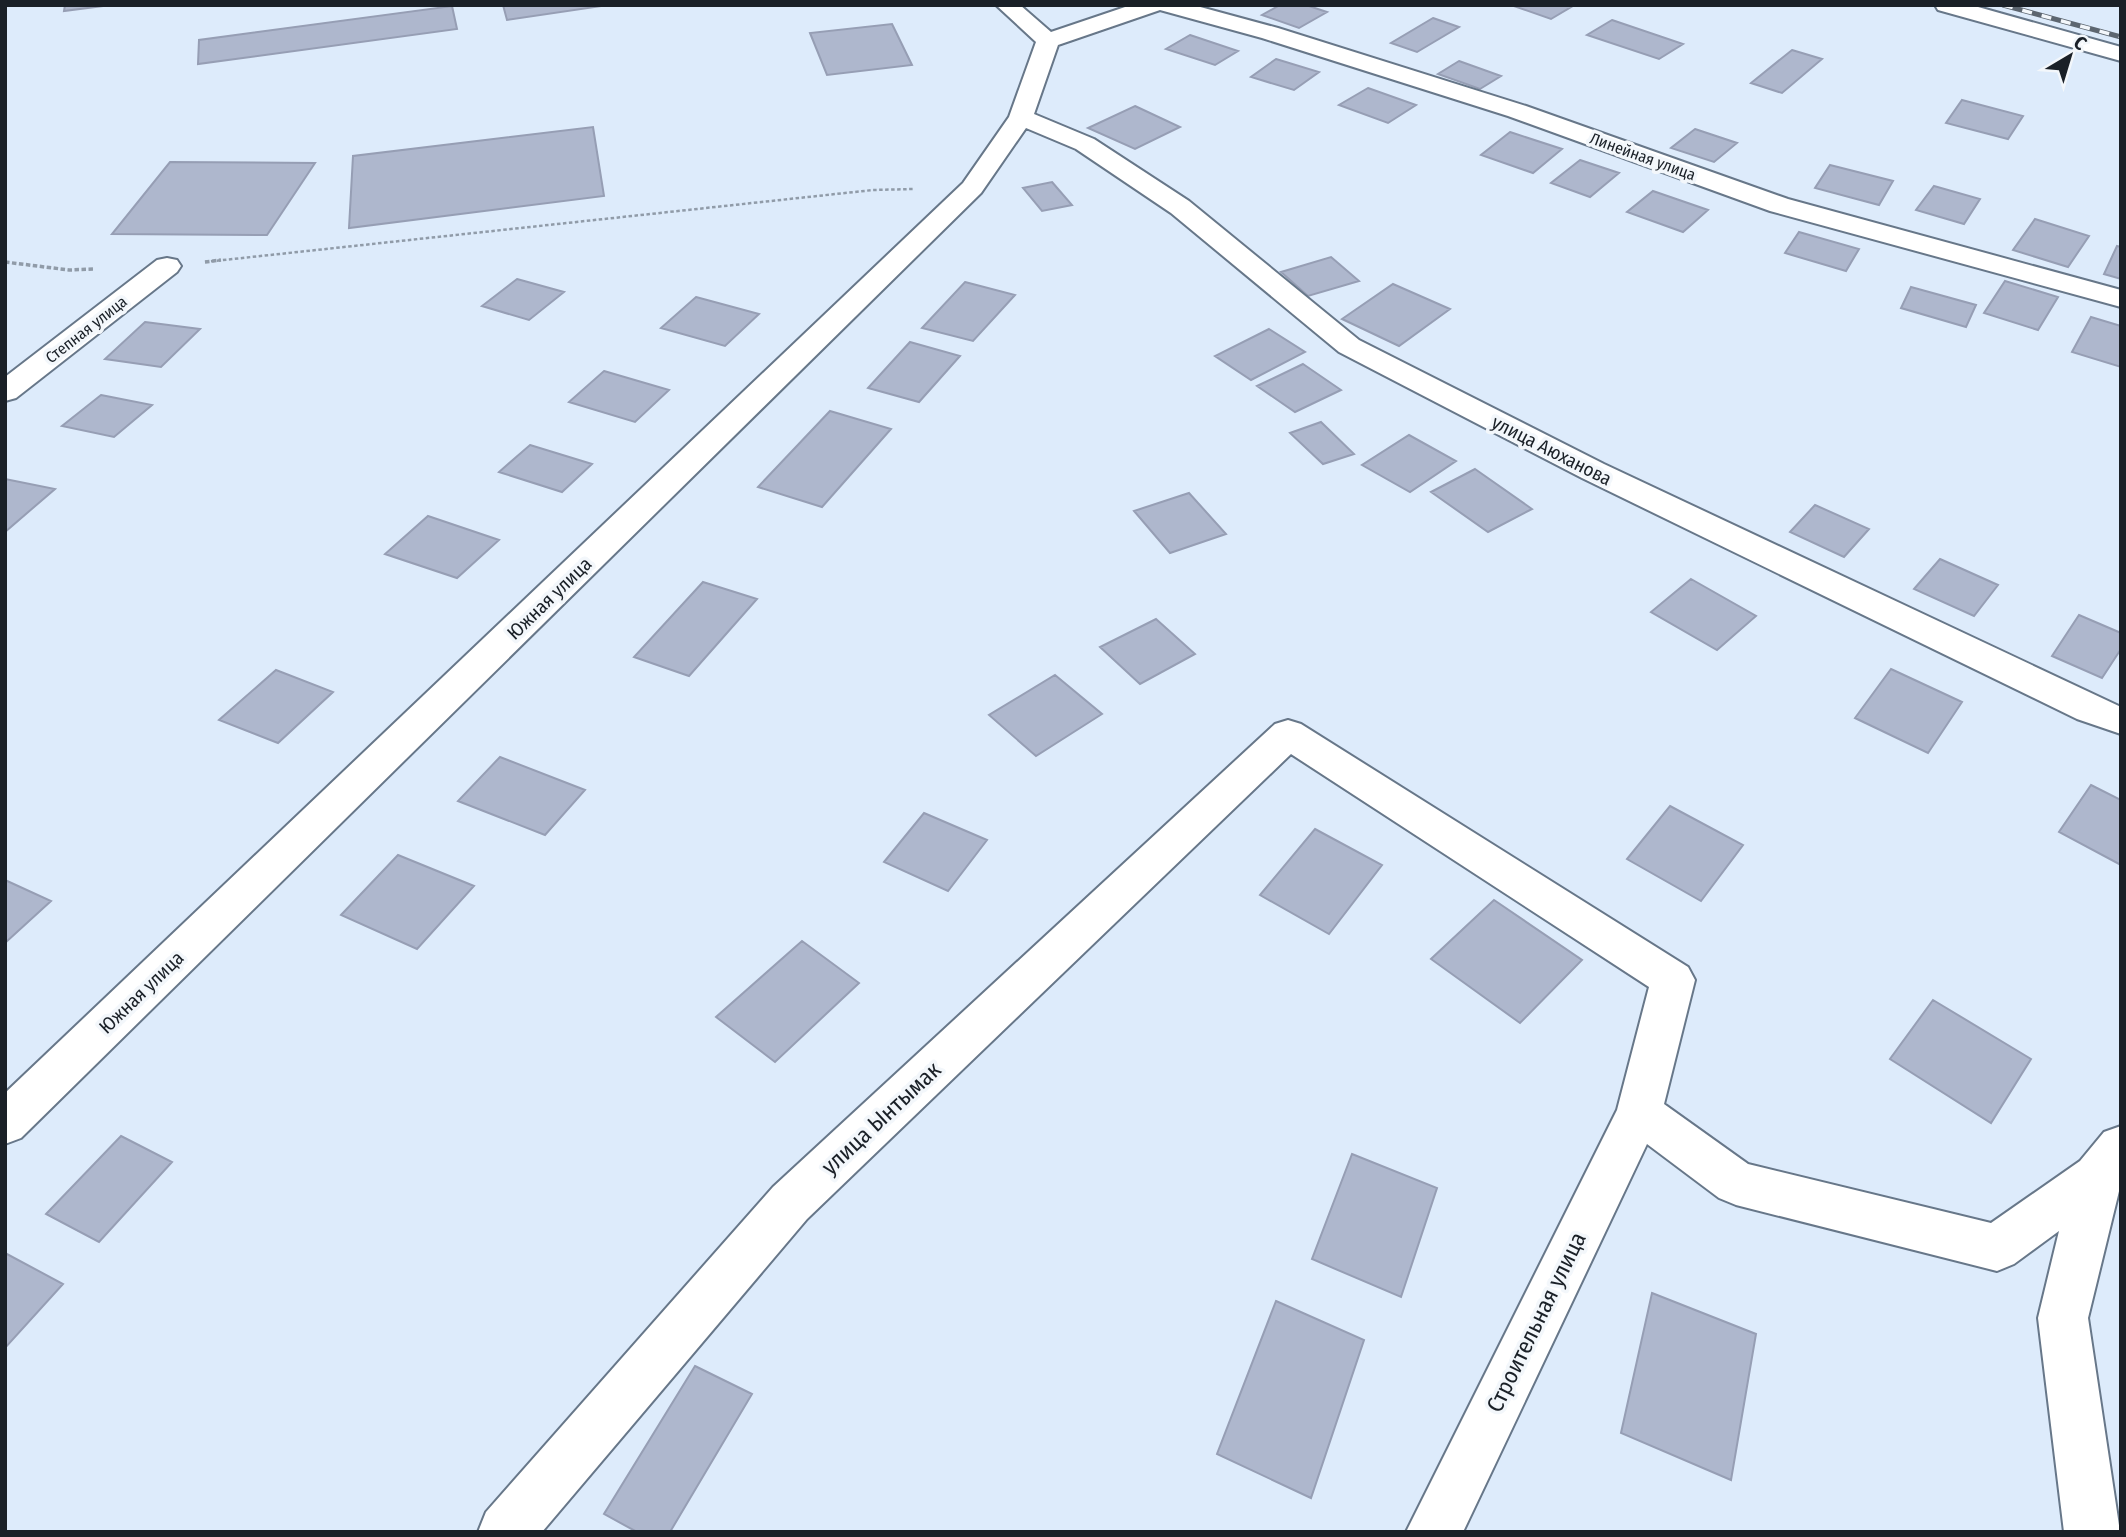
<svg xmlns="http://www.w3.org/2000/svg" width="2126" height="1537" viewBox="0 0 2126 1537" font-family="'Fira Sans Condensed',sans-serif">
<rect width="100%" height="100%" fill="#ddebfb"/>
<!-- building -->
<path fill="#aeb7cd" stroke="#969eb4" stroke-width="2" d="M65,5H111L64,11Z
M503,5H602V6L507,20Z
M1280,5H1306L1327,12L1299,28L1262,15Z
M1511,5H1567L1571,7L1551,19Z
M452,6L457,29L198,64L199,40Z
M1433,18L1459,27L1417,52L1391,43Z
M1612,20L1683,44L1659,59L1587,35Z
M892,24L912,65L827,75L810,33Z
M1190,35L1238,51L1215,65L1166,49Z
M1792,50L1822,59L1782,93L1751,83Z
M1276,59L1319,72L1294,90L1251,77Z
M1459,61L1501,76L1480,89L1438,74Z
M1368,88L1416,105L1388,123L1339,105Z
M1962,100L2023,116L2008,139L1946,123Z
M1135,106L1180,127L1135,149L1088,128Z
M593,127L604,196L349,228L353,156Z
M1695,129L1737,143L1714,162L1671,148Z
M1510,132L1562,149L1533,173L1481,155Z
M1580,160L1619,173L1590,197L1551,183Z
M170,162L315,163L267,235L112,234Z
M1830,165L1893,181L1879,205L1815,188Z
M1052,182L1072,205L1042,211L1023,188Z
M1934,186L1980,199L1964,224L1916,210Z
M1653,191L1708,210L1683,232L1627,212Z
M2035,219L2089,236L2068,267L2013,250Z
M1799,232L1859,249L1846,271L1785,253Z
M2117,246L2121,247V279L2104,274Z
M1331,257L1359,281L1308,296L1281,272Z
M517,279L564,292L529,320L482,306Z
M2005,281L2058,297L2038,330L1984,313Z
M965,282L1015,295L973,341L922,328Z
M1393,284L1450,309L1399,346L1342,319Z
M1911,287L1976,305L1966,327L1901,308Z
M696,297L759,314L725,346L661,328Z
M2091,317L2121,326V367L2072,352Z
M145,322L200,329L161,367L105,359Z
M1269,329L1305,352L1251,380L1215,356Z
M910,342L960,356L919,402L868,388Z
M1303,364L1341,390L1295,412L1257,386Z
M604,371L669,390L635,422L569,402Z
M101,395L152,405L114,437L62,426Z
M830,411L891,429L822,507L758,487Z
M1321,422L1354,454L1323,464L1290,433Z
M1409,435L1456,461L1410,492L1362,465Z
M530,445L592,464L562,492L499,472Z
M1475,469L1532,509L1488,532L1431,492Z
M5,479L55,489L5,532Z
M1189,493L1226,534L1170,553L1134,511Z
M1815,505L1869,529L1844,557L1790,532Z
M428,516L499,540L457,578L385,554Z
M1940,559L1998,585L1974,616L1914,589Z
M1691,579L1756,616L1717,650L1651,612Z
M703,582L757,599L689,676L634,657Z
M2079,615L2121,633V649L2102,678L2052,656Z
M1156,619L1195,654L1140,684L1100,647Z
M1891,669L1962,702L1928,753L1855,718Z
M276,670L333,692L278,743L219,720Z
M1055,675L1102,714L1036,756L989,715Z
M500,757L585,790L545,835L458,801Z
M2091,785L2121,800V865L2059,832Z
M1670,806L1743,845L1701,901L1627,859Z
M924,813L987,840L948,891L884,862Z
M1315,829L1382,865L1329,934L1260,895Z
M398,855L474,886L417,949L341,915Z
M5,880L51,901L5,943Z
M1494,900L1582,960L1520,1023L1431,959Z
M802,941L859,983L775,1062L716,1017Z
M1933,1000L2031,1059L1991,1123L1890,1059Z
M121,1136L172,1162L99,1242L46,1214Z
M1352,1154L1437,1188L1401,1297L1312,1259Z
M5,1253L63,1284L5,1348Z
M1652,1293L1756,1334L1731,1480L1621,1433Z
M1276,1301L1364,1340L1311,1498L1217,1454Z
M695,1366L752,1394L670,1532H637L604,1514Z"/>
<g fill="none" stroke-linecap="round" stroke-linejoin="round">
<!-- minor casing -->
<g stroke="#677789" stroke-width="4">
<path id="minor" d="M996,5H1020L1051,32L1131,5H1193L1278,28L1526,106L1788,199L2121,290V307L1770,211L1508,116L1262,38L1160,10L1058,45L1034,114L1094,139L1189,201L1359,340L1604,464L2121,707V734L2077,719L1582,478L1339,352L1171,213L1076,149L1026,128L981,193L21,1138L5,1144V1093L963,183L1009,117L1036,42Z
M1935,5H1971L2121,47V61L1938,10Z
M167,258L177,260L181,266L177,272L16,398L5,401V377L157,260Z
M1288,720L1301,724L1688,967L1695,980L1664,1104L1748,1164L1991,1223L2080,1161L2104,1132L2121,1126V1183L2088,1318L2120,1532H2064L2038,1318L2059,1231L2014,1264L1997,1271L1736,1205L1719,1198L1647,1144L1463,1532H1406L1617,1110L1649,987L1291,754L807,1219L542,1532H478L486,1512L773,1187L1275,724Z"/>
</g>
<!-- path-far1 -->
<path stroke="#909ba8" stroke-width="2.5" stroke-dasharray="3.5 2.5" stroke-linecap="butt" d="M205,262L873,190L913,189"/>
<!-- path -->
<path stroke="#909ba8" stroke-width="3.5" stroke-dasharray="4.5 2.5" stroke-linecap="butt" d="M5,262L69,270L95,269
M205,262L221,260"/>
<!-- minor -->
<use href="#minor" fill="#fff" fill-rule="evenodd"/>
<!-- rail casing -->
<g stroke="#5d6670" stroke-width="5">
<path id="rail" d="M2003,5L2121,37"/>
</g>
<!-- rail -->
<use href="#rail" stroke="#f3f7fb" stroke-width="3.5" stroke-dasharray="10" stroke-linecap="butt"/>
</g>
<g text-anchor="middle" stroke-width="7" stroke-linejoin="round" paint-order="stroke">
<!-- far-street labels -->
<g font-size="16" fill="#1a2027" stroke="#f3f7fb">
<text transform="translate(1643 156) rotate(20)" y="6">Линейная улица</text>
<text transform="translate(86 329) rotate(-38)" y="6">Степная улица</text>
</g>
<!-- street labels -->
<g font-size="19" fill="#1a2027" stroke="#f3f7fb">
<text transform="translate(1552 450) rotate(27)" y="7">улица Аюханова</text>
<text transform="translate(549 598) rotate(-44)" y="7">Южная улица</text>
<text transform="translate(141 992) rotate(-44)" y="7">Южная улица</text>
</g>
<!-- near-street labels -->
<g font-size="23" fill="#1a2027" stroke="#f3f7fb">
<text transform="translate(881 1118) rotate(-43)" y="8">улица Ынтымак</text>
<text transform="translate(1536 1322) rotate(-64)" y="8">Строительная улица</text>
</g>
</g>
<!-- border -->
<rect width="2126" height="1537" fill="none" stroke="#1a2027" stroke-width="14"/>
<!-- north arrow -->
<g transform="translate(2070 56) rotate(38)" stroke="#f3f7fb" stroke-width="5" paint-order="stroke">
<path d="M0-5L12 26L0 18L-12 26Z" fill="#1a2027"/>
<text y="-10" font-size="19" font-weight="bold" text-anchor="middle" fill="#1a2027">С</text>
</g>
</svg>
